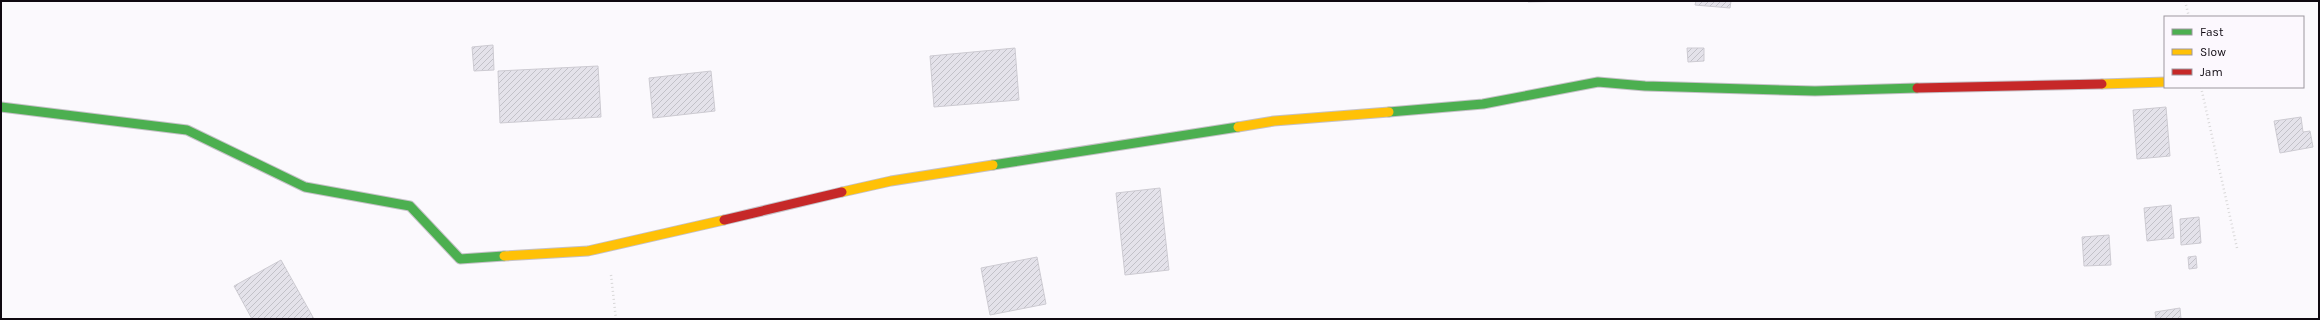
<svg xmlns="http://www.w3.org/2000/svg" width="2320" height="320" viewBox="0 0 2320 320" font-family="Karla,sans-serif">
<defs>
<pattern id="building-hatch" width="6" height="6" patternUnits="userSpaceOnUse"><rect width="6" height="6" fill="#e4e2ea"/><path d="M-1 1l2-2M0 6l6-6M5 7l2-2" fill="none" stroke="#c2c1c8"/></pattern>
</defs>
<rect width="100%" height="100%" fill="#fbf9fd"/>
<!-- building -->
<path fill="url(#building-hatch)" stroke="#cdcbd2" d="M1528,1H1569L1528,2Z
M1696,1H1731L1730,8L1695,5Z
M493,45L494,70L474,71L472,47Z
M1015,48L1019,100L934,107L930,56Z
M1687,48H1704V61L1688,62Z
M598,66L601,117L500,123L498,71Z
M711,71L715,111L653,118L649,78Z
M2166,107L2170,156L2137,159L2133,110Z
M2301,117L2303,132L2310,131L2313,147L2280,153L2274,121Z
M1160,188L1169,270L1125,275L1116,193Z
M2171,205L2174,238L2147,241L2144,208Z
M2199,217L2201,243L2181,245L2180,219Z
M2109,235L2111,265L2084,266L2082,237Z
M2196,256L2197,268L2189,269L2188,257Z
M1037,257L1046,304L990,315L981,268Z
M281,260L314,319H252L234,286Z
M2180,308L2181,319H2156L2155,312Z"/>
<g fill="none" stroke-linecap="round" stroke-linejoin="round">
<!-- fast casing -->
<g stroke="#c5c1c7" stroke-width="11">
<path id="fast" d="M1,107L187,130L305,187L410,206L460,259L504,256
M1389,112L1483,104L1598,82L1645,86L1815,91L1917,88
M993,165L1238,127"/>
</g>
<!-- slow casing -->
<g stroke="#c5c1c7" stroke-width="11">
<path id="slow" d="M2102,84L2165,82
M1238,127L1274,121L1389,112
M842,192L891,181L993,165
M504,256L588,251L724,220"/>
</g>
<!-- jam casing -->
<g stroke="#c5c1c7" stroke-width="11">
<path id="jam" d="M1917,88L2102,84
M724,220L842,192"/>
</g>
<!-- path -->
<path stroke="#d9d8d9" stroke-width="2.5" stroke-dasharray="1 3" stroke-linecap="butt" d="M2185,1L2189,17
M2201,87L2237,248
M611,275L616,319"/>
<!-- fast -->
<use href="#fast" stroke="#4caf50" stroke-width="9"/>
<!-- slow -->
<use href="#slow" stroke="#ffc107" stroke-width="9"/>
<!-- jam -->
<use href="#jam" stroke="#c62828" stroke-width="9"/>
</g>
<!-- border -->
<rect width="2320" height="320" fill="none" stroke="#0f0911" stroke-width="4"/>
<!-- legend -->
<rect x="2164" y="16" width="140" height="72" fill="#fcf8fe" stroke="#9d989f"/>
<rect x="2172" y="29" width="20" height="6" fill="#4caf50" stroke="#9d989f"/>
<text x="2200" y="36" font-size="12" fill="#0f0911">Fast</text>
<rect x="2172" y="49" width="20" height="6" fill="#ffc107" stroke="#9d989f"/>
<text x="2200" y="56" font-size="12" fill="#0f0911">Slow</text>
<rect x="2172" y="69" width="20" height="6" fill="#c62828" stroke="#9d989f"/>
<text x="2200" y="76" font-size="12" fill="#0f0911">Jam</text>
</svg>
